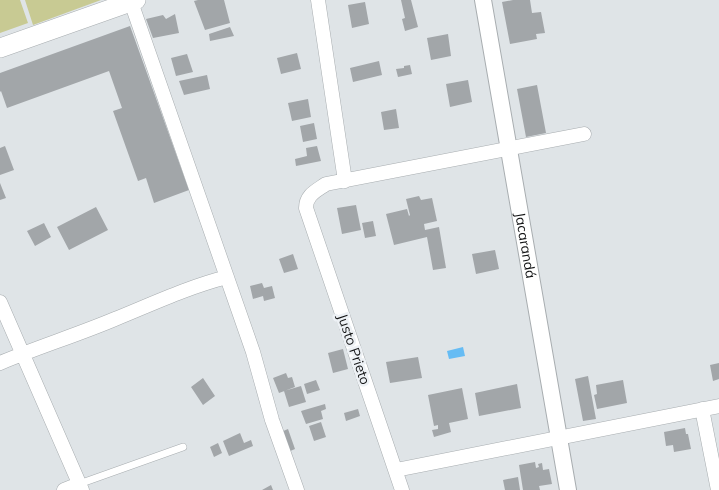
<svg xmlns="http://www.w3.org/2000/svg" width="719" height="490" viewBox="0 0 719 490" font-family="Mulish,sans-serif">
<rect width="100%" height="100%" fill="#dfe4e7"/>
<!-- green -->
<path fill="#c8ca93" d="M0,0H20L28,23L0,33Z
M25,0H101L33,25Z"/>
<!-- water -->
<path fill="#66bcf4" d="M463,347L465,356L449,359L447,351Z"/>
<!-- building -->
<path fill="#a2a6a9" d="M198,0H224L230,23L205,30L194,1Z
M401,0H411L418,27L405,31L402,19L405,18Z
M513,0H530L532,13L541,12L545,33L536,34L537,39L510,44L502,2Z
M365,2L369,24L352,28L348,5Z
M175,14L179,33L153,38L146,19L163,15L166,19Z
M130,26L189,190L154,203L146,178L138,181L113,111L122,108L109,71L7,108L1,91L0,92V73Z
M230,27L234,36L210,41L209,34Z
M448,34L451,56L431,60L427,38Z
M297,53L301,69L281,74L277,58Z
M187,54L193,72L176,76L171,58Z
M379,61L382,75L353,82L350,68Z
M410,65L412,74L398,77L396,69L404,68V66Z
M207,75L210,89L184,95L179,81Z
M468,80L472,102L450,107L446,84Z
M537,85L546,133L526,137L517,89Z
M308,99L311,117L292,121L288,103Z
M396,109L399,128L384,130L381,112Z
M314,123L317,139L303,142L300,126Z
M5,146L14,170L0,175V148Z
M317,146L321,161L296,166L295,159L307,156L306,148Z
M0,183L6,198L0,200Z
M419,196L421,200L432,198L437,221L424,224L425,230L439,227L446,268L433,270L427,237L394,245L386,214L407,209L409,216L410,215L406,199Z
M356,205L361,230L342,234L337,208Z
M96,207L108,230L69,250L57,227Z
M373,221L376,236L365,238L362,223Z
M44,223L51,237L35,246L27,231Z
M495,250L499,269L476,274L472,254Z
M293,254L298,269L284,273L279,259Z
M262,283L264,288L272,286L275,298L264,301L263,296L253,299L250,286Z
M343,349L348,369L333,373L328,353Z
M418,357L422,378L390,383L386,362Z
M719,363V379L713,381L710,365Z
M286,373L288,378L292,377L295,387L279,393L273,378Z
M588,376L596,419L583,421L575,379Z
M203,378L215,396L203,405L191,387Z
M316,380L320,390L307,394L304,384Z
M623,380L627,403L597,409L594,395L597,394L596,385Z
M517,384L521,408L479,416L475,393Z
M301,386L306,402L289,407L284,391Z
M462,388L468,419L449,423L451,432L434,437L432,430L438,429V425L434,426L428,395Z
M325,404L326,409L321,411L323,419L306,424L301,411Z
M358,409L360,416L346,421L344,413Z
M321,422L326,437L314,441L309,426Z
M685,428L686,434H688L691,449L674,452L673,445L666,446L664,432Z
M288,429L295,449L288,452L281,432Z
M240,433L244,443L251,440L253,446L229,456L223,441Z
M218,443L222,453L214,457L210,447Z
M535,462L536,468L539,467L538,464L542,463L543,470L549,469L552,484L539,486L540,490H523L519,465Z
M518,477L520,490H505L503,480Z
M271,485L273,490H262Z"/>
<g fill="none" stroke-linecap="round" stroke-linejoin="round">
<!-- service casing -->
<g stroke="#a8adb0" stroke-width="8">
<path id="service" d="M79,484L183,447"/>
</g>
<!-- minor casing -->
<g stroke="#a8adb0" stroke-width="15">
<path id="minor" d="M318,0L345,181
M131,2L253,352L272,420L297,490
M0,302L82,490
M0,363C38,347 77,335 115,319C152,304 188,287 227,277
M702,409L718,490
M396,470L719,406
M64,490L79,484
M402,490L306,208C306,195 316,191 326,184L584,134"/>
</g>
<!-- tertiary casing -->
<g stroke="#a8adb0" stroke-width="18">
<g id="tertiary">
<path id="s1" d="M483,0L568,490"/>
</g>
</g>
<!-- secondary casing -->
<g stroke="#a8adb0" stroke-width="20">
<path id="secondary" d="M0,48L136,0"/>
</g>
<!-- service -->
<use href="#service" stroke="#fff" stroke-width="7"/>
<!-- minor -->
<use href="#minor" stroke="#fff" stroke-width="14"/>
<!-- tertiary -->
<use href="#tertiary" stroke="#fff" stroke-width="16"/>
<!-- secondary -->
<use href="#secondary" stroke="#fff" stroke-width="19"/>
</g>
<g text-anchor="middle" stroke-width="5" stroke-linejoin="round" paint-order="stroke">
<!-- street labels -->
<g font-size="14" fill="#141516" stroke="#edf1f5">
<text dy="5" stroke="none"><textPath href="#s1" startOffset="249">Jacarandá</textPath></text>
<text transform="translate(354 349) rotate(71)" y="5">Justo Prieto</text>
</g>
</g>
</svg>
